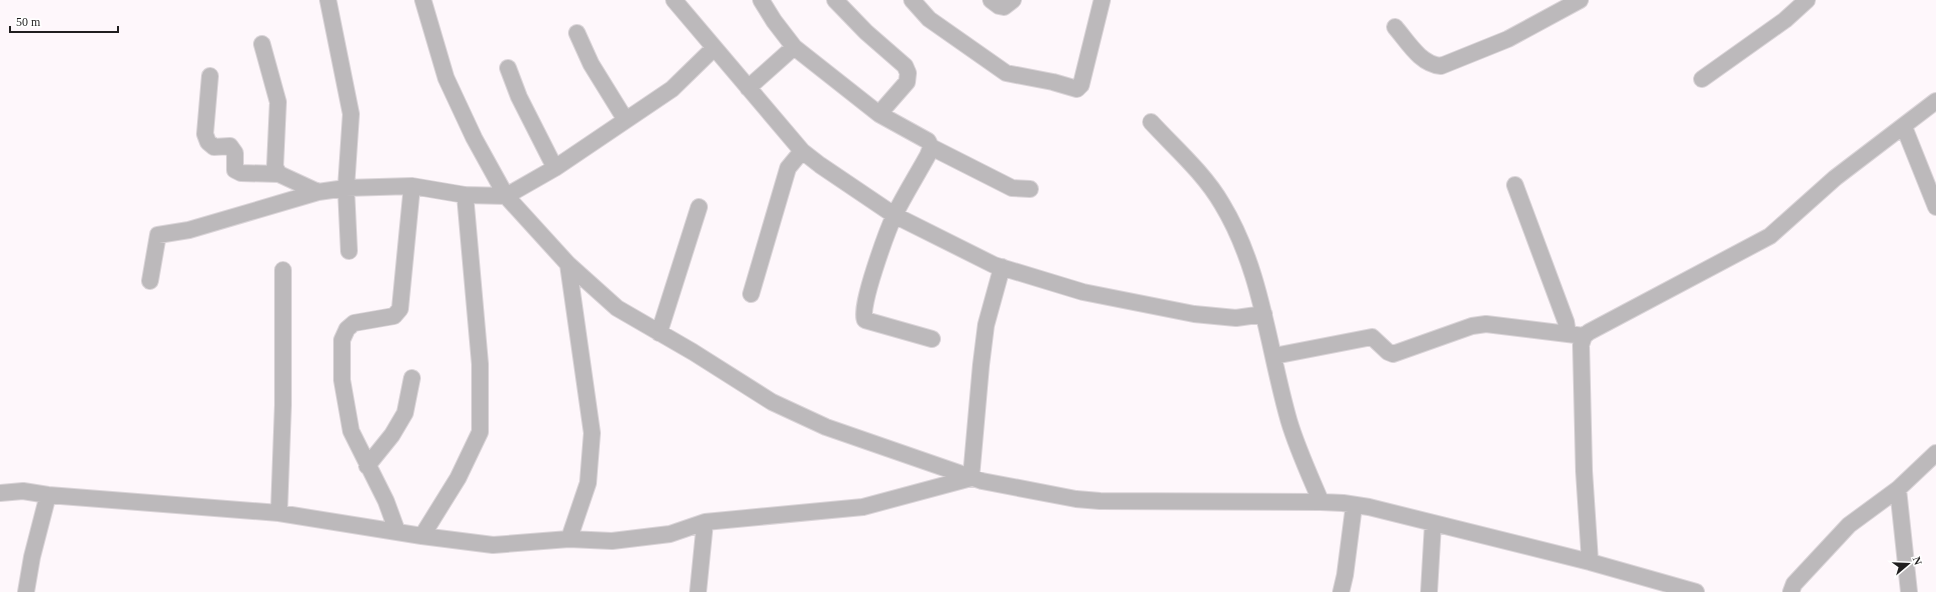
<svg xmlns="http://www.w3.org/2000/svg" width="1936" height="592" viewBox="0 0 1936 592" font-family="Georgia,serif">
<rect width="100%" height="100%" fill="#fef7fb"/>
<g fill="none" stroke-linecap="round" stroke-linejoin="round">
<!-- minor casing -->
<g stroke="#dad4d8" stroke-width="18">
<path id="minor" d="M328,0L351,114L346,188L349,251
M423,0L446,78L474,138L506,196L568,264L617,308L693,352L772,402L826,427L982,481L1076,499L1100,501L1321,502L1343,503L1369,507L1590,562L1696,592
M674,0L802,151L820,165L894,215L994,265L1083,292L1194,314L1236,318L1264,314
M761,0L774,21L794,47L879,114
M835,0L866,32L905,66L908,73L907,82L879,114L928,141L931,147L928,155C917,175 905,194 895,214C888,229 858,309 865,320L932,339
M912,0L929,19L1006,73L1053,82L1077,89L1081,85L1102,0
M991,0L999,6L1004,7L1013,0
M1395,27C1408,42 1420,64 1441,66L1508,39L1580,0
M577,33L591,64L625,119
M262,44L278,102L275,167L279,174L318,192
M508,68L519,97L555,168
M210,76L205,134L208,142L214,147L230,146L235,153V170L241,173L279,174
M1702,79L1785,20L1807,0
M748,88L794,47
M1151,122C1175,148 1204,173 1222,204C1262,270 1268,348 1289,421C1297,448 1310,476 1321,502
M1904,127L1936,207
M931,147L1012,188L1030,189
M1515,185L1566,322L1568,334
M568,264L592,433L588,483L569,539
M150,281L158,235L189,230L318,192L346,188L412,186L465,195L506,196L555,168L672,89L714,48
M751,294L788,168L802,151
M659,333L699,207
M1274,356L1372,337L1388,352L1393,354L1472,326L1486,324L1584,336
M367,466L392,435L405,413L412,378
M1898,489L1909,592
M0,493L23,491L48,495L279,513L422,536L493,545L569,539L612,541L670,534L705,522L863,507L971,478L981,365L986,325L1002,267
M279,513L283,405V270
M397,531L386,501L351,431L342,380V340L347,329L354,323L394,316L400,309L412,186
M422,536L458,478L480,432V364L465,195
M1590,562L1584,471L1581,345L1584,336L1589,332L1770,236L1835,178L1936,101
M26,592L32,557L48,495
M698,592L705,522
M1341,592L1345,575L1354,505
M1429,592L1433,523
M1791,592L1794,584L1849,525L1898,489L1936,453"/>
</g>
<!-- minor -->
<use href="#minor" stroke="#bcb9bb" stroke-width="16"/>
</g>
<!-- north arrow -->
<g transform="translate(1908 564) rotate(71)" stroke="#ffffff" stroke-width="3" paint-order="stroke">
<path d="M0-3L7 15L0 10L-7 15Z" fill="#201e1f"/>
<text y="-6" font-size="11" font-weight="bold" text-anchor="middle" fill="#201e1f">N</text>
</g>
<!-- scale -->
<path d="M10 26v6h108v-6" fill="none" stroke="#201e1f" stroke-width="2"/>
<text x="16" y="26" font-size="12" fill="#201e1f" stroke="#ffffff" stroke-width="3" paint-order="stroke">50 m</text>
</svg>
